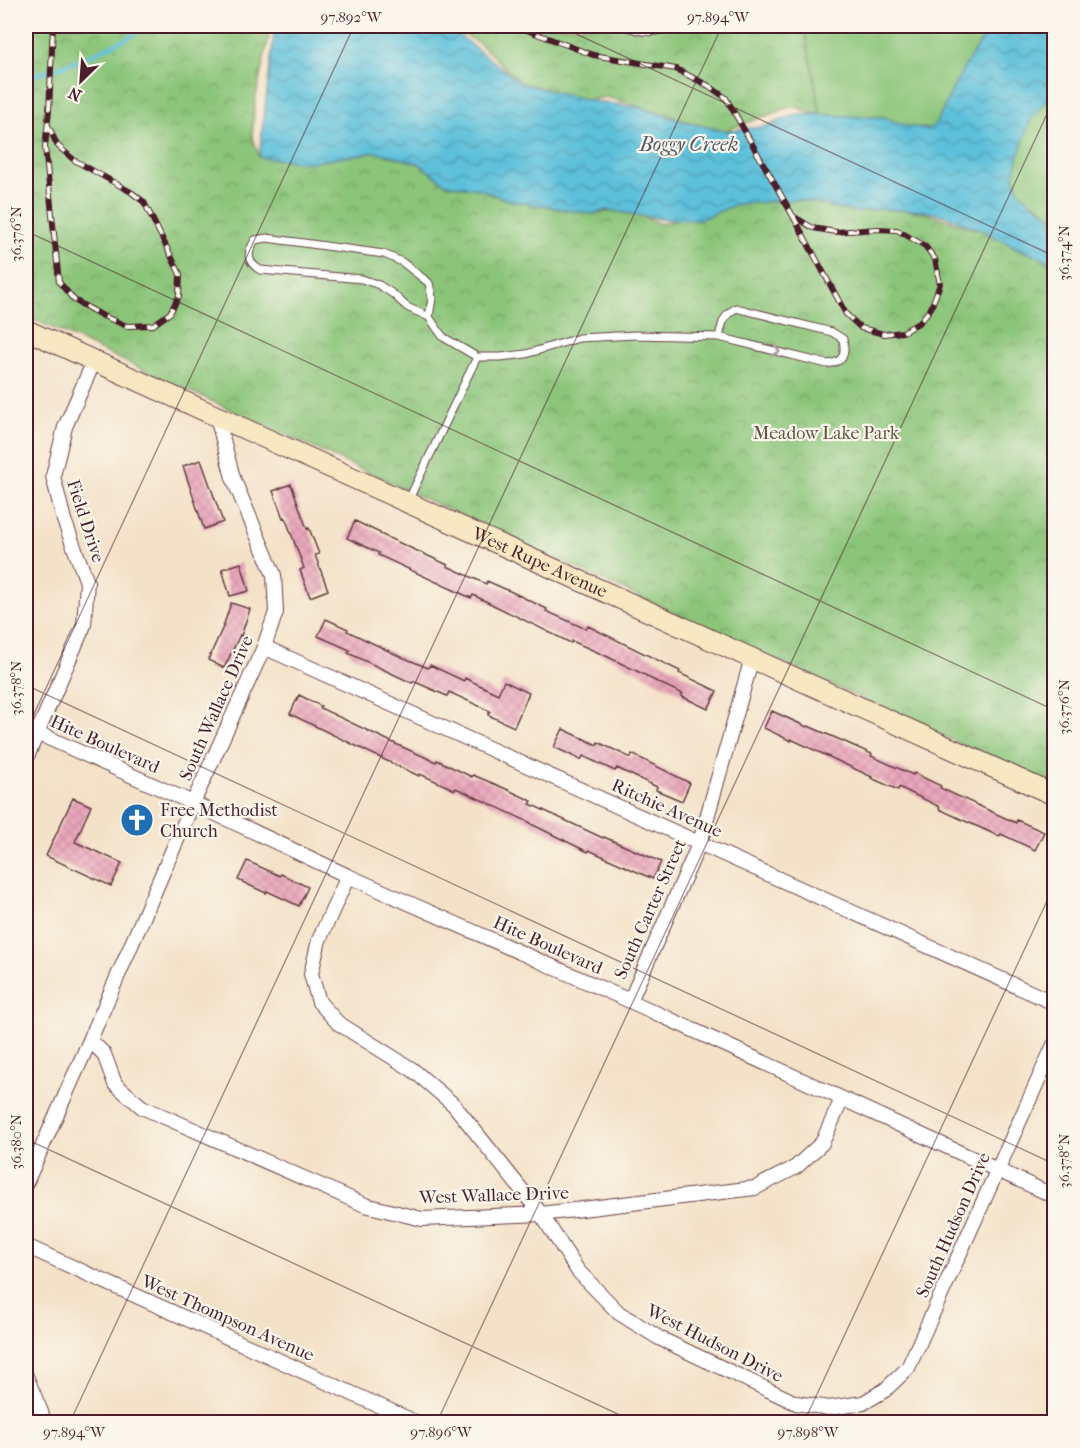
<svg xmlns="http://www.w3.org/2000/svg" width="1080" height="1448" viewBox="0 0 1080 1448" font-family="'IM FELL French Canon',serif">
<defs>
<pattern id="park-crowns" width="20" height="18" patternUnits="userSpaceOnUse" patternTransform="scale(1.5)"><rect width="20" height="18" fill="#8bc579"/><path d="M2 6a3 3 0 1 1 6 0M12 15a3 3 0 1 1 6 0" fill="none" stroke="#749f63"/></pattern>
<pattern id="water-waves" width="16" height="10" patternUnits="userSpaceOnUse" patternTransform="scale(1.5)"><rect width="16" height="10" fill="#5cc0da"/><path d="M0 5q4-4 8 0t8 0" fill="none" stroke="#4e9bb1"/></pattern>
<pattern id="building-cross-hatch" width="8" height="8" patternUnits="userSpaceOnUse" patternTransform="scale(1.5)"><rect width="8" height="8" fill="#eaa7bc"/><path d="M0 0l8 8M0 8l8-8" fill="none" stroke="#ca8fa2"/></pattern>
</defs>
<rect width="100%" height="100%" fill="#fbf7ec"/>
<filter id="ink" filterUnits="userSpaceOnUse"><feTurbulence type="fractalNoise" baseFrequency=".0167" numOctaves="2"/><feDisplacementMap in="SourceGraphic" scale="12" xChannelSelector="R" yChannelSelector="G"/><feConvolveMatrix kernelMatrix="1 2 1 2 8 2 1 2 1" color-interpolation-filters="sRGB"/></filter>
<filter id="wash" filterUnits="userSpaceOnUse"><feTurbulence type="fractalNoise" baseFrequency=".008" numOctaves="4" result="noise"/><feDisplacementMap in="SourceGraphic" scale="24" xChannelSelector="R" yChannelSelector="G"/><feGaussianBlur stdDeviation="1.35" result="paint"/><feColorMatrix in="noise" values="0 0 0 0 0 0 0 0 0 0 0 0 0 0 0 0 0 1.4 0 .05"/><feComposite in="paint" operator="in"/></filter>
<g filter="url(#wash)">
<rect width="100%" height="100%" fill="#f4e2c8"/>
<!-- grass -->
<path fill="#8bc579" stroke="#6a7252" stroke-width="1.5" d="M804,26H1054V218L1039,206L1014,195L925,131L913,129L884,117L821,116Z"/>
<!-- park -->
<path fill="url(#park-crowns)" stroke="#6a7252" stroke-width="1.5" d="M26,26H242L269,36L255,100L252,136L259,157H333L377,152L418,163L446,184L479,189L511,201L593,214L624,209L660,224L768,196L861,203L922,212L973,228L1000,234L1010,245L1025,252L1044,255L1054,264V787L26,316Z
M450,26H804L821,116L793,106L721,132L607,97L587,100L554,93L521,83L479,43Z"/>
<!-- water -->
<path fill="url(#water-waves)" stroke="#537082" stroke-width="1.5" d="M275,26H447L521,83L587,100L642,108L682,121L725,131L760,127L772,124L796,115L813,114L860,117H884L906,126L928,129L934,125L938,120C954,86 968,54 994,26H1054V92L1030,121L1019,154L1014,178L1019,192L1032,203L1054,218V265L1038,256L1023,251L983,231L946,216L924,211L882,209L857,212L838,209L817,203L797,200L737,204L699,220L659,219L608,210L593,214L511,201L479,189L446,184L418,163L377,152L308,163L259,157Z"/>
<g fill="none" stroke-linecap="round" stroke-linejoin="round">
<!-- stream -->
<path stroke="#5cc0da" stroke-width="4" d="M26,78L78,61L127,38L149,26"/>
</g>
<g id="blocks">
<!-- building -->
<path fill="url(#building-cross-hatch)" d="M201,460L223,522L204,529L183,466Z
M291,484L307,529L309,528L319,554L315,555L328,590L310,597L300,570L304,568L285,517L283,518L273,491Z
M355,521L380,533V534L448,565L447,566L486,584L487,581L514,593L547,609L546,611L586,629L588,626L680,671L679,673L717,691L708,709L681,696L683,694L647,677V676L606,656L572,641L571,643L473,595L471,598L378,555L379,553L347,538Z
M241,563L249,591L230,596L222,569Z
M231,603L250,609L241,636L240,635L224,668L208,660L223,627Z
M326,619L348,629L347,631L395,654L428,668L430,665L464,681L465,678L498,694L504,681L529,693L514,727L488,715L490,711L449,692L447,696L413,681L412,683L348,653L350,650L318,636Z
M299,695L321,706L320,708L400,746L436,762L437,760L472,777L473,775L504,788L532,801L530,804L603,838L604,837L661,862L653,879L589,850L588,852L531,824V823L456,788L455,790L420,774L419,776L385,760L290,714Z
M772,711L807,727L808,726L845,742L872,754L871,756L913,775L914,773L941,786L940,788L1016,823L1017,820L1044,832L1035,850L1001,834L999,836L965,821L939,809L940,807L899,787L898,790L871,778L872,777L791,739V741L764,728Z
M563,729L597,745L598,742L631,758L632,754L690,783L682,801L656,790L657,787L617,768L615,771L583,756L581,760L554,747Z
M73,798L91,806L75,842L122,863L111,886L46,856Z
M247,861L280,876L281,874L308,887L299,906L267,891L266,893L238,880Z"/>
</g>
</g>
<g filter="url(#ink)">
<use href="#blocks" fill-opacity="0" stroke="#643c43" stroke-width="1.5"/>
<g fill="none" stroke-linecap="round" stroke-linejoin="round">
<!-- lane casing -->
<g stroke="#643c43" stroke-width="9">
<path id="lane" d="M624,26C647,34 654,33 677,26
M267,238L384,254L402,262L429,283L432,298L429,317L407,307L393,294L379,285L362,279L260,270C246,261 247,253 255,240Z
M429,317L443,337L477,357
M408,501L477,357H501L526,354L579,338L635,335L719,337L827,364C844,362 846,355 843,339L832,332L736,308C722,317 723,322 719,337"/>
</g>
<!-- street casing -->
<g stroke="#643c43" stroke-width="16">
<path id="street" d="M264,647L1054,1003
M26,728L193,803L348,876L630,1001L1054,1196
M26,759L84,625L87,582L64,520L53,476L65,427L94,361
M348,876L319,940L311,974L319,1002L338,1023L413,1070L454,1105L541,1214L578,1271L619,1313L659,1338L796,1403L829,1408L863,1403L885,1390L908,1368L1054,1045
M630,1001L700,842L752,658
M90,1040L104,1054L115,1084L142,1107L365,1205L422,1219L541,1214L755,1188L796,1167L822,1143L842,1099
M26,1183L90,1040L193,803L264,647L276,612L274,575L233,478L217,417
M26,1246L415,1422
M26,1376L41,1412L44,1422"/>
</g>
<!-- secondary casing -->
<g stroke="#643c43" stroke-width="22">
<g id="secondary">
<path id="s1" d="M26,330L1054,795"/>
</g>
</g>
<!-- lane -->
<use href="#lane" stroke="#fff" stroke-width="7"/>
<!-- street -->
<use href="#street" stroke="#fff" stroke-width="14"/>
<!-- secondary -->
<use href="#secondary" stroke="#f7e8c3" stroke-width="20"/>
<!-- rail casing -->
<g stroke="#4a1f2b" stroke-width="6">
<path id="rail" d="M516,26L593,55L676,69L709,86L726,98L793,216L813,228L836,232L877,229L897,230L925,246L935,259L940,284L931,308L920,322L903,332L884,334L861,328L846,314L793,216
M48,125L57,145L74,160L131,192L144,202L180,274L179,296L170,313L153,325L127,326L103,316L74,300L59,282L45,147L49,111L53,26"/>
</g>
<!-- rail -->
<use href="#rail" stroke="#fbf7ec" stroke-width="4" stroke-dasharray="11" stroke-linecap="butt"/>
</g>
<!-- one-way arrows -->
<defs><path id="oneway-chevron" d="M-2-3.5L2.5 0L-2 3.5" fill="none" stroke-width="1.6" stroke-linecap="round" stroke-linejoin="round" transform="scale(1.5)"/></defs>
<use stroke="#ae9aa0" href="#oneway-chevron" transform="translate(776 351) rotate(14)"/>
</g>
<!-- ticks -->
<path fill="none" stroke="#4a1f2b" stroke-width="1.5" stroke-opacity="0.45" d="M559,26L1054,256M26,231L1054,710M26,685L1054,1164M26,731L354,26M26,1139L635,1422M70,1422L722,26M437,1422L1054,99M804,1422L1054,886"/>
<!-- icons -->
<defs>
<g id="church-disc" transform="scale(1.725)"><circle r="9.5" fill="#1f6fb2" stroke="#fbf7ec"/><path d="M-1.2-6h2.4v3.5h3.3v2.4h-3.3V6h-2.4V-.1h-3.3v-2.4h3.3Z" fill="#fff"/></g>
</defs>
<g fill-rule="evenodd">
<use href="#church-disc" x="137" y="820"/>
</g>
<g text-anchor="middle" stroke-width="4.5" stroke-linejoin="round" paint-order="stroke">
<!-- park labels -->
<g font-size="18" fill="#5e5142" stroke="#fbf7ec">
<text x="826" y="439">Meadow Lake Park</text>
</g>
<!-- street labels -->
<g font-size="18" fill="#4a1f2b" stroke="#fbf7ec">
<text transform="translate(86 521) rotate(72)" y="6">Field Drive</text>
<text dy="6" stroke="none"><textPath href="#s1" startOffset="564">West Rupe Avenue</textPath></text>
<text transform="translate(216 708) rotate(-66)" y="6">South Wallace Drive</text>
<text transform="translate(105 744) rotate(24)" y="6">Hite Boulevard</text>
<text transform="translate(667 808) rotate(24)" y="6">Ritchie Avenue</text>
<text transform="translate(650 909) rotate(-66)" y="6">South Carter Street</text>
<text transform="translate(548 945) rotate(24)" y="6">Hite Boulevard</text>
<text transform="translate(494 1195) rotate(-2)" y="6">West Wallace Drive</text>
<text transform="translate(953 1225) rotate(-66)" y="6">South Hudson Drive</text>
<text transform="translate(228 1318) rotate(24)" y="6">West Thompson Avenue</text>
<text transform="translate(715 1343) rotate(27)" y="6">West Hudson Drive</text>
</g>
<!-- poi labels -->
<g font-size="18" fill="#4a1f2b" stroke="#fbf7ec" text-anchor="start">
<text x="160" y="816">Free Methodist<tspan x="160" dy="21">Church</tspan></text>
</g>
<!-- water labels -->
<g font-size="20" font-style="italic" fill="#505768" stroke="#fbf7ec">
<text x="689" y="151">Boggy Creek</text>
</g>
</g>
<!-- margin -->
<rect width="1080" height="1448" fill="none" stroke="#fbf7ec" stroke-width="66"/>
<!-- north arrow -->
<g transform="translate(81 81) rotate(205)" stroke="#fbf7ec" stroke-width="4.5" paint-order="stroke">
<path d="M0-4.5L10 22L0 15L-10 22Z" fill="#4a1f2b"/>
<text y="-9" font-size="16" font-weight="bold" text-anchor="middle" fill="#4a1f2b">N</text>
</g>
<rect x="33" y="33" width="1014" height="1382" fill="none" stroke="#4a1f2b" stroke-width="2"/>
<g font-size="15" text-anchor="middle" fill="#4a1f2b">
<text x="351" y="22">97.892°W</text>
<text x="718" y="22">97.894°W</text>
<text transform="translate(16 234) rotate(-90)" y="5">36.376°N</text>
<text transform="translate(1064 253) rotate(-90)" y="5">36.374°N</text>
<text transform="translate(16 688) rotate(-90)" y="5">36.378°N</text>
<text transform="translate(1064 707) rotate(-90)" y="5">36.376°N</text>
<text transform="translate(16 1142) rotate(-90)" y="5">36.380°N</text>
<text transform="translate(1064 1161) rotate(-90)" y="5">36.378°N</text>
<text x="74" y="1437">97.894°W</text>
<text x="441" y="1437">97.896°W</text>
<text x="808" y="1437">97.898°W</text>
</g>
</svg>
